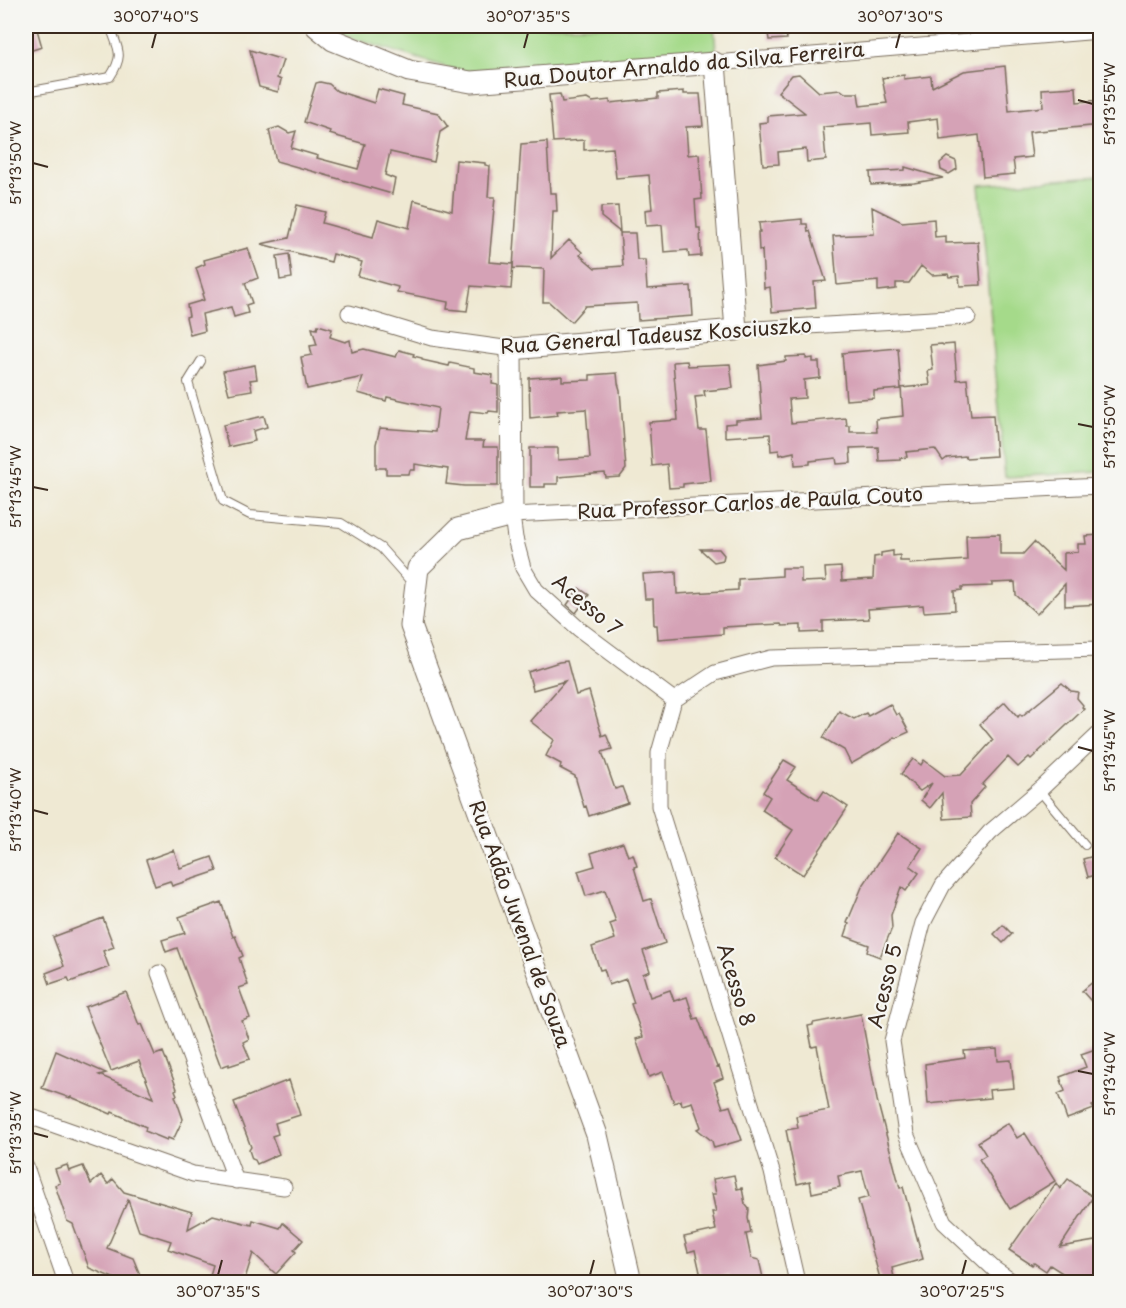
<svg xmlns="http://www.w3.org/2000/svg" width="1126" height="1308" viewBox="0 0 1126 1308" font-family="'Playpen Sans',sans-serif">
<rect width="100%" height="100%" fill="#f6f6f2"/>
<filter id="ink" filterUnits="userSpaceOnUse"><feTurbulence type="fractalNoise" baseFrequency=".0167" numOctaves="2"/><feDisplacementMap in="SourceGraphic" scale="12" xChannelSelector="R" yChannelSelector="G"/><feConvolveMatrix kernelMatrix="1 2 1 2 8 2 1 2 1" color-interpolation-filters="sRGB"/></filter>
<filter id="wash" filterUnits="userSpaceOnUse"><feTurbulence type="fractalNoise" baseFrequency=".008" numOctaves="4" result="noise"/><feDisplacementMap in="SourceGraphic" scale="24" xChannelSelector="R" yChannelSelector="G"/><feGaussianBlur stdDeviation="1.35" result="paint"/><feColorMatrix in="noise" values="0 0 0 0 0 0 0 0 0 0 0 0 0 0 0 0 0 1.4 0 .05"/><feComposite in="paint" operator="in"/></filter>
<g filter="url(#wash)">
<rect width="100%" height="100%" fill="#efe9d3"/>
<!-- green -->
<path fill="#a5da8a" stroke="#708254" stroke-width="1.5" d="M322,26H714L716,51L462,72L322,29Z
M1100,177V472L1005,477L979,185Z"/>
<g id="blocks">
<!-- building -->
<path fill="#d5a2b6" d="M26,26H36L42,47L26,52Z
M767,26H785L787,39L769,40Z
M250,50L283,60L277,78L281,80L278,92L259,87Z
M1005,66L1009,111L1043,107L1042,89L1076,87L1077,102L1101,100V125L1029,132L1032,157L1013,159L1015,174L983,177L979,135L940,140L938,118L908,122L909,132L872,135L871,123L823,127L826,160L807,162L806,149L778,152L779,164L763,165L759,123L768,122V116L805,113L778,92L792,75L799,74L819,92L841,90L845,93H858L860,106L887,103L882,78L904,75V79L931,76L932,87L964,71Z
M320,82L329,84L337,91L374,103L378,89L404,96L402,105L438,113L448,127L440,132L434,162L390,152L385,175L395,179L392,194L276,161L269,130L279,127L289,133L296,131L291,148L318,156L317,158L358,169L365,144L329,134L330,131L304,122L316,83Z
M684,91V94H700L703,126L686,127L688,155L699,154L702,199L695,200L697,228H700L701,256L689,257L688,250L664,252L662,225L646,226L645,210L652,209L649,175L616,178L613,148L584,150V140L553,142L549,95L560,94L562,102L587,99L592,102L610,100V103L658,98V93Z
M547,142L550,193H556L557,211H553L551,258L569,240L582,252L580,255L595,268L623,266L620,233H635L637,260H645L647,289L691,286L693,316L638,320L637,303L585,306L571,322L549,302H543L544,269L513,268L521,144Z
M947,157L956,161L957,169L949,174L941,170L940,163Z
M456,160L485,163V165L490,166L488,197H495L489,262L513,264L511,289L471,286L467,311L447,309L448,302L397,292L398,287L358,276L362,262L333,254L331,262L261,244L289,238L297,205L325,212L322,223L373,237L378,219L409,228L414,200L452,211Z
M905,167L943,178L914,183L871,185L870,172L905,170Z
M618,206L620,232L601,217V207Z
M872,207L902,222L934,219L935,237L946,236V243L978,242L981,285L960,286L959,276L949,277L948,274L932,275L921,266L909,283H896V289L878,291V281L837,285L833,236L874,234Z
M802,219V224H807L808,232L810,231L826,281L814,282L816,308L772,312L770,287L764,288L762,250L759,251L758,232H760L759,223Z
M248,248L258,278L245,283L252,303L246,305L248,313L234,317L231,307L202,314L205,331L190,335L186,317L189,316L187,305L204,300L202,294L204,293L196,268L205,264L204,260Z
M289,254L292,278L280,280L277,256Z
M318,325L332,329L330,337L345,342L350,340L352,352L364,349L396,357L399,350L414,354L413,356L422,358V360L449,366L450,363L474,368V372L493,375L492,384L498,385V412L489,411L488,413L470,411L465,441H484L483,447H498V486H464L446,484L448,469L415,464V470H410L409,474H386V468H376V444L380,428L435,432L438,408L387,397L386,401L358,393L363,377L307,389L301,357L312,355L310,346L317,345L312,328L317,329Z
M942,344L943,345L954,344L957,380L967,379L971,416L993,415L996,456L966,458L965,456L947,458L943,461L935,449L906,452L907,457L900,458V460L879,461L878,447L850,448L851,463L837,464L836,458L810,461V464L795,465L794,452L780,455L779,450L771,451L770,434L725,437V424L736,423V420L762,418L758,365L786,361V357L806,356V359L813,358V362H819L820,378L804,380L805,398L789,399L791,423L846,418L847,426H850V432H877L876,419L903,416L901,388L930,385L928,371L933,370L930,345Z
M898,348L901,389L874,391V398L846,400L842,353Z
M687,361L688,366L730,364L733,388L704,391L705,396L695,397L699,430H706L711,481L683,484V487L669,488L667,464L652,466L649,422L678,420L673,362Z
M255,365L257,379L250,380L252,390L229,394L223,371Z
M617,373L618,383L620,390L626,469L620,477L606,478L605,473L558,477V484H545V487H530V448H558V460L590,458L586,409L557,411L558,415L530,418L529,378L562,376V381L590,380V375Z
M264,416L267,427L253,431L255,441L228,447L223,425Z
M1000,534V554H1023L1034,542L1064,570V553L1078,552V544H1086L1085,536L1101,535V604L1065,606V584L1037,614L1016,595L1015,582L992,583V586L962,587V590L954,591L955,610L924,612L923,605L868,609L869,619L823,621V632L801,633V625L782,626L781,624L723,627V634L658,639L657,625H654L653,599H645L643,574L676,572L677,594L738,590V579L782,576V568H801V582L826,581L825,568L841,567L842,581L873,579L874,557L881,556V553L893,551V556L900,555V561H909L910,564L967,560L966,535Z
M700,549H719L724,555L723,560L714,562Z
M579,588L589,595L576,613L567,605Z
M567,661L576,695L589,691L602,736L606,734L612,749L602,752L615,789L622,787L628,803L589,816L586,806L584,807L575,776L560,768L561,764L546,756L554,740L530,721L565,681L533,690L528,672L559,662Z
M1062,683L1071,691L1078,692L1077,698L1083,705L1082,707L1084,709L1031,759L1029,757L1018,767L1008,757L982,785L985,787L970,804L971,817L944,819L942,793L930,808L921,800L932,783L920,791L901,774L913,759L921,765L924,760L945,776L961,775L993,740L980,724L1005,702L1018,717L1020,714L1022,716Z
M890,704L896,715L899,713L909,732L896,738L894,737L891,741L851,764L844,750L823,738L839,711L854,719L866,713L868,716Z
M784,760L796,767L787,780L818,800L824,791L848,807L803,875L775,857L793,830L762,810L770,797L763,792Z
M898,833L922,848L910,866L919,873L906,891L901,887L891,915L892,928L880,957L867,952L869,945L845,936L849,924L847,923L862,887Z
M623,843L628,856L633,854L637,866L634,867L644,901L651,899L665,943L643,951L650,971L643,974L650,997L670,990L674,1001L687,997L694,1019L698,1018L717,1067L719,1066L723,1078L714,1082L723,1108L730,1106L742,1140L714,1148L712,1141L697,1129L701,1127L692,1102L682,1105L681,1100L674,1103L663,1072L649,1077L636,1039L643,1037L631,1004L634,1003L626,979L609,985L604,969L600,970L592,947L615,939L610,924L616,922L605,890L586,896L578,871L595,866L591,853Z
M174,850L180,868L212,857L217,871L172,886L170,881L155,886L146,860Z
M1101,854V874L1088,877L1083,859Z
M221,902L233,937L235,936L243,956L239,958L248,985L239,988L250,1018L242,1021L249,1039L243,1042L250,1059L229,1066V1064L221,1067L177,948L166,952L162,940L185,933L179,917Z
M103,918L114,947L103,951L109,967L70,982L68,978L50,984L46,973L64,966L53,937Z
M1003,925L1012,934L1003,943L994,934Z
M1101,975V993L1091,1001L1082,991Z
M126,992L139,1025L142,1024L155,1055L163,1052L177,1089L175,1090L177,1095L175,1096L183,1119L173,1140L168,1138L167,1140L145,1131L146,1127L112,1112L111,1114L71,1097L70,1098L42,1088L56,1051L106,1073L99,1075L153,1098L139,1061L111,1071L85,1007Z
M861,1014L877,1100L900,1188L903,1187L923,1259L892,1268L895,1282H881L858,1200L869,1197L862,1171L838,1176L840,1187L812,1193L810,1181L797,1184L786,1130L798,1128L796,1116L829,1110L817,1046L812,1047L808,1026L813,1025V1023Z
M1101,1047V1102L1092,1106L1094,1109L1067,1119L1058,1094L1065,1091L1060,1077L1086,1067L1081,1054Z
M997,1049L998,1061L1011,1060L1014,1088L989,1090L990,1098L928,1104L925,1064L965,1058L964,1051Z
M289,1080L300,1115L275,1123L278,1134L272,1136L279,1154L257,1164L255,1160L252,1159L249,1150L251,1147L234,1102Z
M1008,1123L1017,1138L1025,1133L1055,1181L1010,1209L979,1159L986,1155L978,1142Z
M67,1165L69,1171L83,1166L91,1184L101,1175L108,1184L113,1179L124,1192L192,1212L188,1229L213,1215L252,1225L253,1220L280,1228L283,1223L303,1240L294,1250L296,1252L276,1274L253,1253L244,1282H208L213,1265L168,1249L171,1241L139,1231L128,1200L107,1248L133,1258L143,1282H123L89,1268L73,1224L67,1221L55,1185L60,1183L55,1169Z
M734,1175L737,1189L742,1188L745,1204L749,1209L748,1218L751,1233L746,1234L751,1258L759,1260L764,1282H730L729,1275L702,1281L695,1250L688,1252L684,1237L716,1230L712,1212H716L712,1194H716L713,1179Z
M1068,1179L1093,1197L1060,1247L1101,1240V1281L1066,1282L1064,1274L1050,1265L1046,1271L1034,1263L1032,1265L1009,1250L1056,1183L1060,1189Z"/>
</g>
</g>
<g filter="url(#ink)">
<use href="#blocks" fill-opacity="0" stroke="#7a6d5d" stroke-width="1.5"/>
<g fill="none" stroke-linecap="round" stroke-linejoin="round">
<!-- lane casing -->
<g stroke="#7a6d5d" stroke-width="10">
<path id="lane" d="M26,92L110,77C125,54 118,50 110,26
M201,361L188,382L223,501L250,515L341,523L381,548L413,584
M1039,790L1085,845"/>
</g>
<!-- street casing -->
<g stroke="#7a6d5d" stroke-width="17">
<path id="street" d="M715,63L1100,31
M349,313L432,338L511,349
M736,330L968,317
M674,700L579,629L536,590L523,568L515,538L512,515L1100,486
M674,700L659,753V806L772,1172L797,1282
M674,700L715,673L771,658L1100,649
M159,973L236,1181
M26,1115L193,1174L284,1187
M26,1167L66,1282
M1013,1282L994,1269L944,1222L906,1134L892,1041L923,923L943,885L990,832L1043,787L1100,733"/>
</g>
<!-- secondary casing -->
<g stroke="#7a6d5d" stroke-width="23">
<path id="secondary" d="M316,26L333,40L409,71L471,82L715,63L736,330L511,349L512,515L458,529L418,568L411,626L597,1135L631,1282"/>
</g>
<!-- lane -->
<use href="#lane" stroke="#fff" stroke-width="8"/>
<!-- street -->
<use href="#street" stroke="#fff" stroke-width="15"/>
<!-- secondary -->
<use href="#secondary" stroke="#fff" stroke-width="21"/>
</g>
</g>
<!-- ticks -->
<path fill="none" stroke="#3b2a1e" stroke-width="2" d="M152,48L156,33M524,48L528,33M896,48L900,33M1078,100L1093,104M33,163L48,167M1078,424L1093,427M33,487L48,490M1078,747L1093,751M33,810L48,814M1078,1071L1093,1074M33,1133L48,1137M218,1275L222,1260M590,1275L594,1260M962,1275L966,1260"/>
<g text-anchor="middle" stroke-width="4.5" stroke-linejoin="round" paint-order="stroke">
<!-- street labels -->
<g font-size="20" fill="#3b2a1e" stroke="#f6f6f2">
<text transform="translate(684 65) rotate(-5)" y="7">Rua Doutor Arnaldo da Silva Ferreira</text>
<text transform="translate(656 336) rotate(-4)" y="7">Rua General Tadeusz Kosciuszko</text>
<text transform="translate(750 503) rotate(-3)" y="7">Rua Professor Carlos de Paula Couto</text>
<text transform="translate(587 605) rotate(40)" y="7">Acesso 7</text>
<text transform="translate(520 924) rotate(70)" y="7">Rua Adão Juvenal de Souza</text>
<text transform="translate(736 985) rotate(73)" y="7">Acesso 8</text>
<text transform="translate(885 986) rotate(-76)" y="7">Acesso 5</text>
</g>
</g>
<!-- margin -->
<rect width="1126" height="1308" fill="none" stroke="#f6f6f2" stroke-width="66"/>
<rect x="33" y="33" width="1060" height="1242" fill="none" stroke="#3b2a1e" stroke-width="2"/>
<g font-size="15" text-anchor="middle" fill="#3b2a1e">
<text x="156" y="22">30°07'40"S</text>
<text x="528" y="22">30°07'35"S</text>
<text x="900" y="22">30°07'30"S</text>
<text transform="translate(1110 104) rotate(-90)" y="5">51°13'55"W</text>
<text transform="translate(16 163) rotate(-90)" y="5">51°13'50"W</text>
<text transform="translate(1110 427) rotate(-90)" y="5">51°13'50"W</text>
<text transform="translate(16 487) rotate(-90)" y="5">51°13'45"W</text>
<text transform="translate(1110 751) rotate(-90)" y="5">51°13'45"W</text>
<text transform="translate(16 810) rotate(-90)" y="5">51°13'40"W</text>
<text transform="translate(1110 1074) rotate(-90)" y="5">51°13'40"W</text>
<text transform="translate(16 1133) rotate(-90)" y="5">51°13'35"W</text>
<text x="218" y="1297">30°07'35"S</text>
<text x="590" y="1297">30°07'30"S</text>
<text x="962" y="1297">30°07'25"S</text>
</g>
</svg>
